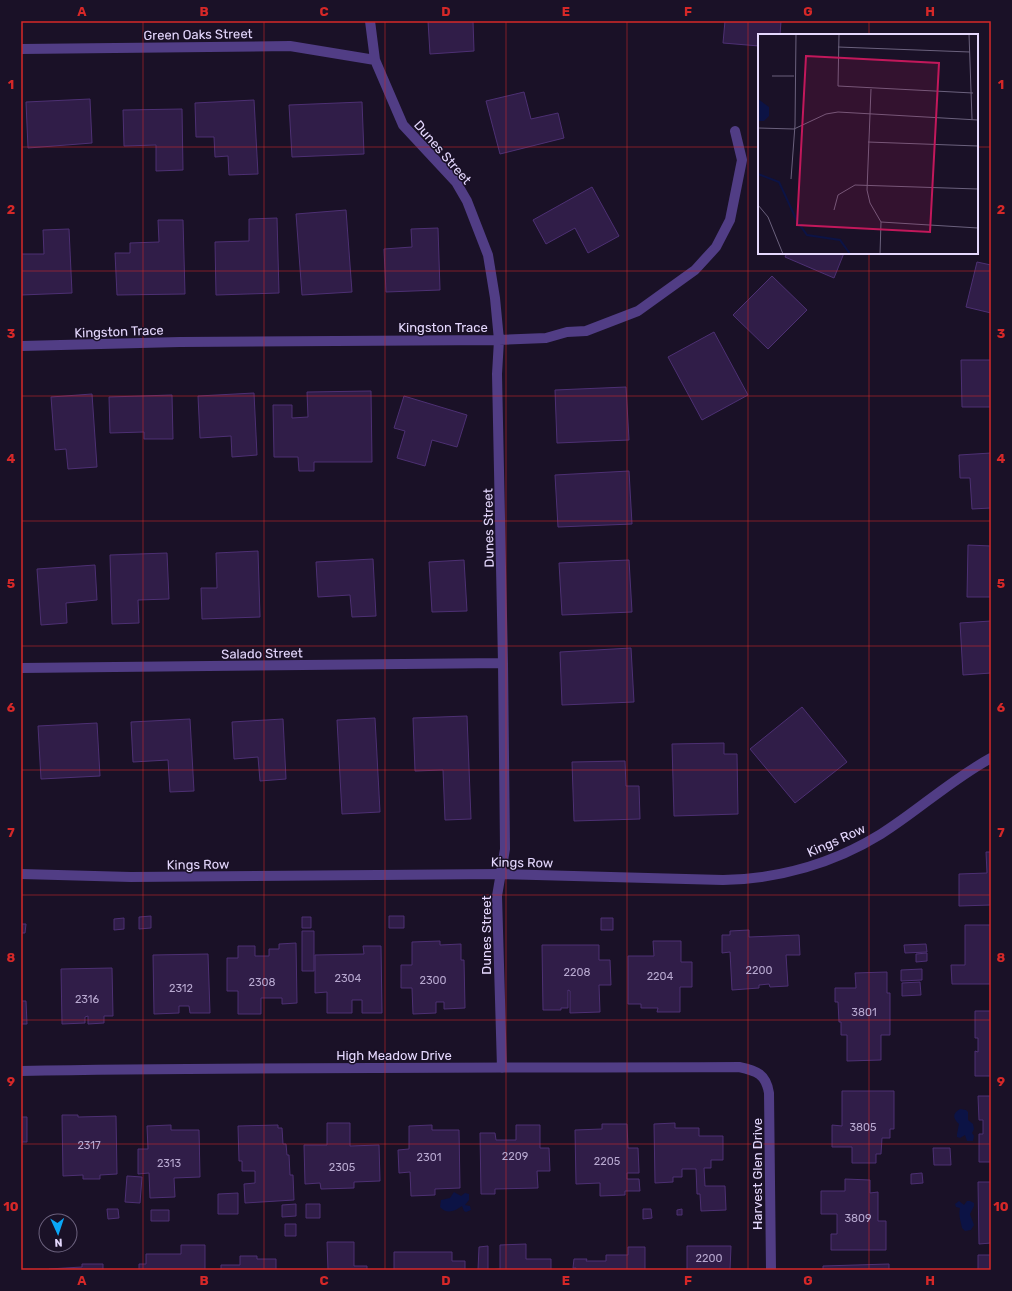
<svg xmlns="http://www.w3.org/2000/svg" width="1012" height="1291" viewBox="0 0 1012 1291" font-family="Rubik,sans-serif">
<rect width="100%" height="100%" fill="#1a1127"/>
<!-- water -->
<path fill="#0c1345" d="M960,1109L966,1110L968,1112V1120L973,1124L974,1129L972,1133L974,1136L973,1141H967L965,1135L960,1138L957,1137V1134L959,1124C953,1118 952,1114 960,1109Z
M454,1192L461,1196L465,1193L469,1194V1200L465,1205L470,1206L471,1210L466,1212L464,1211L462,1206C455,1211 447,1215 440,1207L441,1200L450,1198Z
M959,1201L964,1205L967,1201H970L974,1203V1206L970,1214L974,1225L971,1230L965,1231L962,1228C961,1221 958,1215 960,1208L956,1207L955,1204Z"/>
<!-- building -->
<path fill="#301d48" stroke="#4d3073" d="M428,21H473L474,51L430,54Z
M725,21H781L780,35H759V46L723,43Z
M524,92L531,119L558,113L564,138L500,154L486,101Z
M90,99L92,143L28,148L26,102Z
M254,100L258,174L229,175L228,156L215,157L214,137H196L195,103Z
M362,102L364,154L292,157L289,105Z
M182,109L183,170L156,171V145L124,146L123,110Z
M592,187L619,236L588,253L575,228L546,244L533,220Z
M346,210L352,292L302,295L296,214Z
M277,218L279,293L216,295L215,242L249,241V219Z
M158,220H183L185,294L117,295L115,253H130V243L159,242Z
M438,228L440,290L386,292L384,249L412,247L411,229Z
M69,229L72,293L21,295V254H44L43,230Z
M787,253H844L834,278L785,257Z
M977,262L991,265V313L966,307Z
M772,276L807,310L768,349L733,315Z
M714,332L748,395L702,420L668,357Z
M961,360H991V407H962Z
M626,387L629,440L557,443L555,390Z
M371,391L372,462H314V471H299L298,457H274L273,405H292V418L308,417L307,392Z
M254,393L257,455L232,457L231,436L200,438L198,396Z
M92,394L97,467L68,469L66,449L55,450L51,397Z
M172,395L173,439H144V432L110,433L109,397Z
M404,396L467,415L457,447L432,440L425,466L397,458L405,431L394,428Z
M991,453V508L972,509L970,478H960L959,455Z
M629,471L632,524L558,527L555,475Z
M968,545L991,546V597H967Z
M258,551L260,617L202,619L201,588H217L216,553Z
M167,553L169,599L138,600L139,623L112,624L110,555Z
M373,559L376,616L352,617L350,595L318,597L316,562Z
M464,560L467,611L432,612L429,562Z
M629,560L632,612L562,615L559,563Z
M95,565L97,600L66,603L67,623L41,625L37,569Z
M991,621V673L963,675L960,623Z
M631,648L634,702L562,705L560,652Z
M802,707L847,762L795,803L750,749Z
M467,716L471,819L445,820L443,770L415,771L413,718Z
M375,718L380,812L342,814L337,720Z
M190,719L194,791L170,792L168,760L133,762L131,722Z
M283,719L286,779L260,781L258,757L234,759L232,722Z
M97,723L100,776L41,779L38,726Z
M724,743V754H737L738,814L674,816L672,744Z
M625,761L626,786H639L640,819L574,821L572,762Z
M986,852H991V905L959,906V874L987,873Z
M151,916V928L139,929V917Z
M389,916H404V928H389Z
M302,917H311V928H302Z
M124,918V929L114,930V919Z
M601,918H613V930H601Z
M21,924H26L25,933H21Z
M965,925H991V984H952L951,965H965Z
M749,930V937L799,935L800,955H786L788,986L770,987L769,984L759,985V988L732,990L730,952L722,953V935H730V931Z
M302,931H314V971H302Z
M440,941V945L461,944V960H464L465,1008L444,1009V1002H436V1013L413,1014L412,988H401V965H412V942Z
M653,941H681V962H692V987H680V1012H657L658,1008H641V1004H628V956H654Z
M296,943L297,1003L282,1004V998H261V1014H238V991H227V958H238V946H255V956H269V949H279V944Z
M926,944L927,952L905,953L904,945Z
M542,945H599V960H610L611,985H599L600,1012L570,1013V991L568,990V1008H561V1010H543Z
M363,946H381L382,1013H362V1000H352V1013H327V992L315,993V955L364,954Z
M927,953V961L916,962V954Z
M208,954L210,1013H190L189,1006H179V1013L154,1014L153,955Z
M112,968L113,1016H104V1023L88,1024V1016L85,1017V1023L62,1024L61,969Z
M922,969V980L901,981V970Z
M887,972V993H890V1035H881V1060L847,1061V1035H841V1022H839L838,1002H835V988H856L855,973Z
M920,982L921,995L902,996V983Z
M21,1001H26L27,1024H21Z
M975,1011H991V1076H975V1051L978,1052V1038H975Z
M842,1091H894V1129H890V1138H882L881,1154H876V1163H852V1147H832V1125L842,1126Z
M978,1096H991V1162H979V1134H983V1120H979Z
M62,1115H78V1117L116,1116L117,1174L100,1175V1179H83V1175L63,1176Z
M21,1117H27V1142H21Z
M327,1123H350V1146L379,1145L380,1181L354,1182V1188L321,1189L320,1183L305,1184L304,1145H327Z
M675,1123V1128H699V1136H723V1160H711V1168H704L705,1186H725L726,1210L701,1211L700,1194H697L696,1169H682V1177H673V1182L655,1183L654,1124Z
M602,1124H627L628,1148H638L639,1171V1173H627V1179H639L640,1191H625V1195L600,1196V1183L576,1184L575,1130L602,1129Z
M171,1125V1130H199L200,1177L174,1178L175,1197L150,1198L149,1173L138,1174V1149H148L147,1126Z
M278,1125V1128H282L283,1144H286L287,1155H289L290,1175H293L294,1200L245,1203L244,1184L255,1183V1171H242V1161H239L238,1126Z
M432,1125V1130H459L460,1188L435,1189V1195L411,1196L410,1172L399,1173L398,1150L409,1149V1126Z
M516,1125H540V1148H549L550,1171H537L538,1188L495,1189V1194H481L480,1133H495L496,1140H516Z
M933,1148H950L951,1165H934Z
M922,1173L923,1183L911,1184V1174Z
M127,1176L142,1177L140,1203L125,1202Z
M845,1179L870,1180V1193L878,1192V1221H886V1250H831V1234H837V1214H821V1191H845Z
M978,1182H991V1243L979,1244Z
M238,1193V1214H218V1194Z
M296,1204V1216L282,1217V1205Z
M306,1204H320V1218H306Z
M107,1209H118L119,1218L108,1219Z
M643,1209H651L652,1218L643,1219Z
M682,1209V1215H677V1210Z
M151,1210H169V1221H151Z
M285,1224H296V1236H285Z
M327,1242H354V1266H367V1270H328Z
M526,1244V1259H551V1270H488L500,1269V1245Z
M181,1245H205V1270H137H139V1264H146V1254H181Z
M488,1246V1270H478L479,1247Z
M687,1246H731L730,1270H687Z
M628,1247H645V1270H576V1268H573L574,1259H587L586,1261H606V1255H628Z
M394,1252H452V1261H465V1270H394Z
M978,1255H991V1270H978Z
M240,1256H257V1259H276V1270H221V1265H240Z
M82,1264H103V1270H49V1269L82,1267Z
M889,1264V1270H823V1266Z"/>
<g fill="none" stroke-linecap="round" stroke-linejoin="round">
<!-- minor -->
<path stroke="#513d85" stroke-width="10" d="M370,21L375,60L403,125L456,182L467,201L488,255L495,298L499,340L497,374L503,663L505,849L497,896L502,1068
M21,49L290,46L375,60
M21,346L180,342L499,340L546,338L567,332L586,331L638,311L695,270L716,247L730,220L742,160L735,131
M21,668L503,663
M21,1071C260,1067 500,1068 739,1067C757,1071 766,1074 769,1093L771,1270"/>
<!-- tertiary -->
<path stroke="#513d85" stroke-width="10" d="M21,874L131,877L501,874L723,880C779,879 834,863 881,834C919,810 952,779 991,758"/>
</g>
<!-- grid -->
<path fill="none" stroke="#d62828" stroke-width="1" stroke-opacity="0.55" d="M143,21V1270M264,21V1270M385,21V1270M506,21V1270M627,21V1270M748,21V1270M869,21V35M21,147H759M977,147H991M869,253V1270M21,271H991M21,396H991M21,521H991M21,646H991M21,770H991M21,895H991M21,1020H991M21,1144H991"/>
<g text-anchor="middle" stroke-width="3" stroke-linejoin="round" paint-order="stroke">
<!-- number labels -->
<g font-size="11" fill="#b8a9d0">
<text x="759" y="974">2200</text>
<text x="577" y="976">2208</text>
<text x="660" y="980">2204</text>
<text x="348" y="982">2304</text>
<text x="433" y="984">2300</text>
<text x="262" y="986">2308</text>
<text x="181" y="992">2312</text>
<text x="87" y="1003">2316</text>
<text x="864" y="1016">3801</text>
<text x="863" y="1131">3805</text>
<text x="89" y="1149">2317</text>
<text x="515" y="1160">2209</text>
<text x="429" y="1161">2301</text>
<text x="607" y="1165">2205</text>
<text x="169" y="1167">2313</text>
<text x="342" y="1171">2305</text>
<text x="858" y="1222">3809</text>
<text x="709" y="1262">2200</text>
</g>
<!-- street labels -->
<g font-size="13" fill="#e5d8fe" stroke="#1a1127">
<text transform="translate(198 34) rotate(-1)" y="5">Green Oaks Street</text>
<text transform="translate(443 152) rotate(49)" y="5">Dunes Street</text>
<text x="443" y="332">Kingston Trace</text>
<text transform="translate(119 331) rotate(-2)" y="5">Kingston Trace</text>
<text transform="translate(488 528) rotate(-91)" y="5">Dunes Street</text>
<text transform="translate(262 653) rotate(-1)" y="5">Salado Street</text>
<text transform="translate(836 840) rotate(-24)" y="5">Kings Row</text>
<text transform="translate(522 862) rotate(1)" y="5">Kings Row</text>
<text transform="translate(198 864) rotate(-1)" y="5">Kings Row</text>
<text transform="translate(486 935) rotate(-90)" y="5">Dunes Street</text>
<text x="394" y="1060">High Meadow Drive</text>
<text transform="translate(757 1174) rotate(-90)" y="5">Harvest Glen Drive</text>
</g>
</g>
<!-- overview -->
<g transform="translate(758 34)">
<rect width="220" height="220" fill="#1a1127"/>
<path d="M0,65L11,73V82L6,87H0Z" fill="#0c1345"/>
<path fill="none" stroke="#0c1345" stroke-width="2" d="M0,140L21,148L39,187L49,201L82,206L92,220"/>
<path fill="none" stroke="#6b617d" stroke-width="1" d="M81,0L80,52L215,59M211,0L214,85M80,13L212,18M14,42H36M113,55L109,156L112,169L123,188L122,220M0,94L36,95L68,80L80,78L220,86M110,108L220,112M33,145L37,91L38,0M0,171L10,183L25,220M76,176L80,161L97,151L220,155M123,188L220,194"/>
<path fill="#c2185b" fill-opacity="0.15" stroke="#c2185b" stroke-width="2" d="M48,22L181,29L172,198L39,191Z"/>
<rect width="220" height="220" fill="none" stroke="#e5d8fe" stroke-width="2"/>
</g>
<!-- border -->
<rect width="1012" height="1291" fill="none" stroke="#1a1127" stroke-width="44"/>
<!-- north arrow -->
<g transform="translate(58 1233) rotate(177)"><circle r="19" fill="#1a1127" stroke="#6b617d"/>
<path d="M0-3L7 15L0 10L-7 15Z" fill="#0aa7f7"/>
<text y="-6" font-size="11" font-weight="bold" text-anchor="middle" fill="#e5d8fe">N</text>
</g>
<rect x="22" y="22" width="968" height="1247" fill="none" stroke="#d62828" stroke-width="1.5"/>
<g font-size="13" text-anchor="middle" font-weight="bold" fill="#d62828">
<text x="82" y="16">A</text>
<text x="204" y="16">B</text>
<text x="324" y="16">C</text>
<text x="446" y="16">D</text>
<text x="566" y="16">E</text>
<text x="688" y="16">F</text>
<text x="808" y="16">G</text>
<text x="930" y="16">H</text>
<text x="11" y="89">1</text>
<text x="1001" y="89">1</text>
<text x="11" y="214">2</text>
<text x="1001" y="214">2</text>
<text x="11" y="338">3</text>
<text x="1001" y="338">3</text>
<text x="11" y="463">4</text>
<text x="1001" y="463">4</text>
<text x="11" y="588">5</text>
<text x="1001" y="588">5</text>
<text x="11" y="712">6</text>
<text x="1001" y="712">6</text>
<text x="11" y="837">7</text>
<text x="1001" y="837">7</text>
<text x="11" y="962">8</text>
<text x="1001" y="962">8</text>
<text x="11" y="1086">9</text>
<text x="1001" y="1086">9</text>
<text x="11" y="1211">10</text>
<text x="1001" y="1211">10</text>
<text x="82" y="1285">A</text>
<text x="204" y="1285">B</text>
<text x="324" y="1285">C</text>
<text x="446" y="1285">D</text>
<text x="566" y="1285">E</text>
<text x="688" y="1285">F</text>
<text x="808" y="1285">G</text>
<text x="930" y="1285">H</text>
</g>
</svg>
